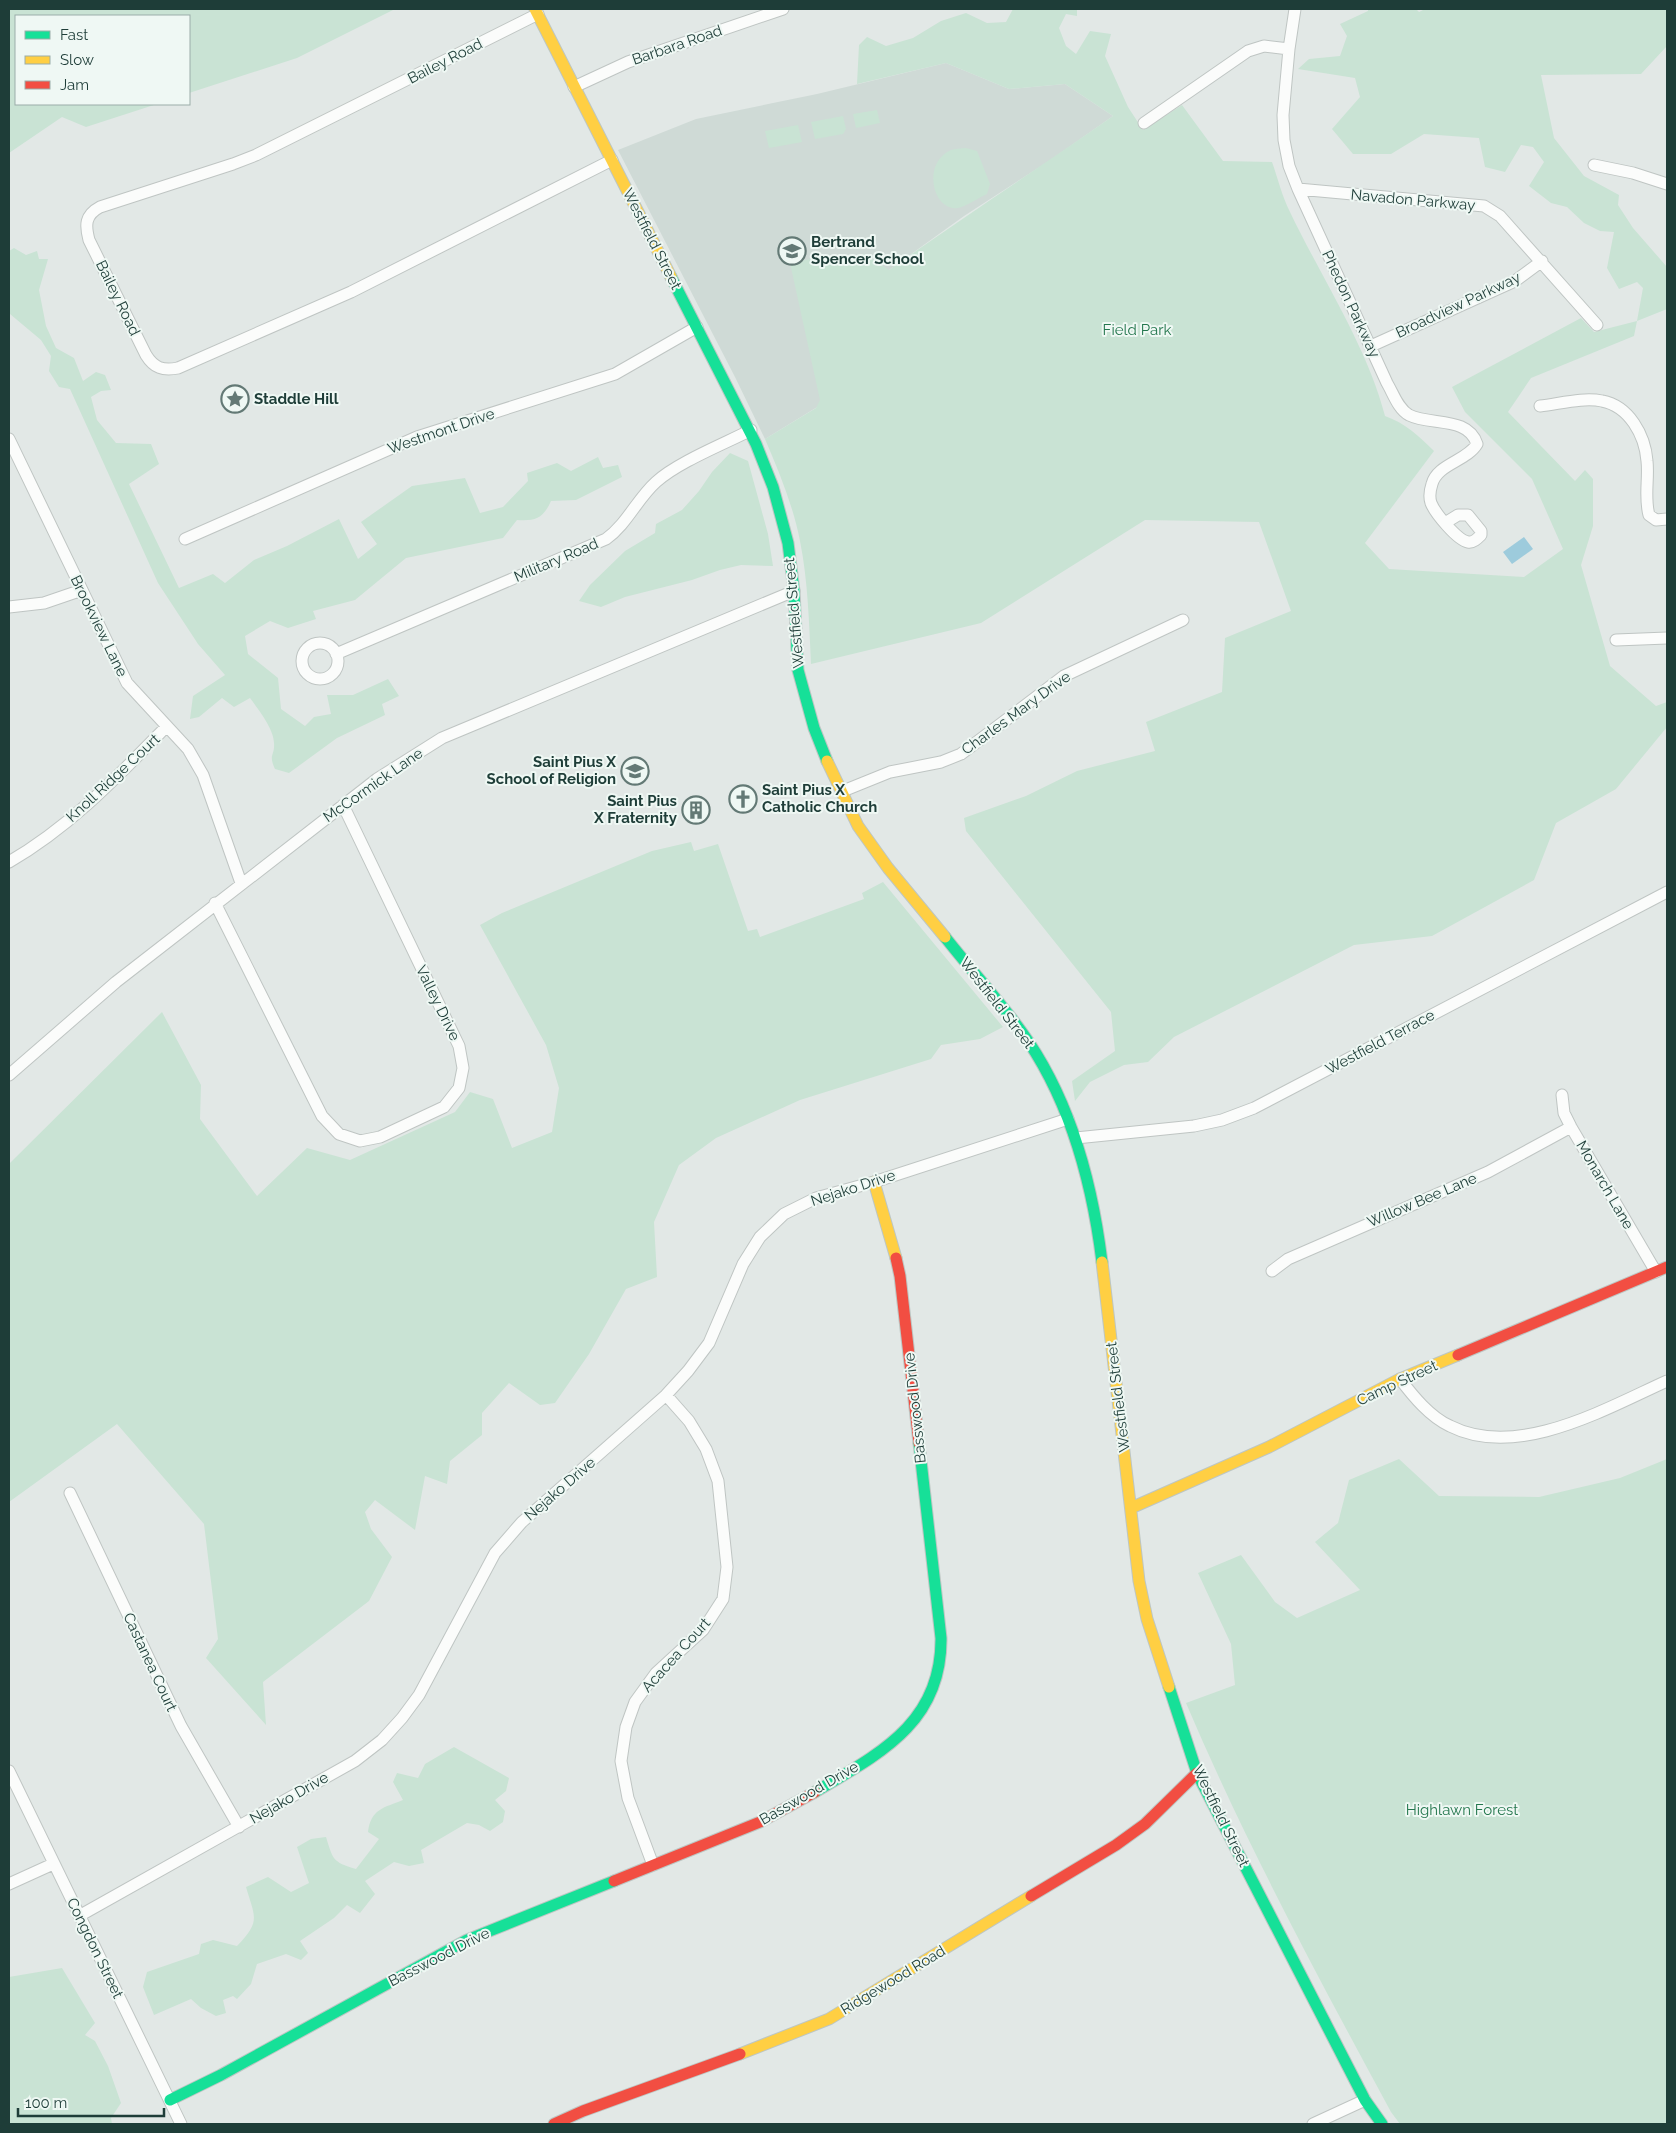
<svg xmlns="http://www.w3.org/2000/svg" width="1676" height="2133" viewBox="0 0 1676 2133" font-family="Raleway,sans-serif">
<rect width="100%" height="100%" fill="#e2e8e6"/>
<!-- built -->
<path fill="#cfdad6" d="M946,63L1009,89L1065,84L1113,116L1049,161L964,216L889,270L827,401L765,439L735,377L618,150L696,119L817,94Z"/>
<!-- green -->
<path fill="#c9e3d4" d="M9,9H395L297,58L189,93V16H16V104H157L86,127L62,117L9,153Z
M1013,9H1077V16L1066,14L1059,28L1066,46L1076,54L1090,31L1111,34L1105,56L1128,107L1143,130L1182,105L1223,161L1272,162C1278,179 1282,196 1290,212C1321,277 1367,346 1385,416C1405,423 1419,436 1434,451L1365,543L1389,569L1524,577L1563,549L1532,479L1465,412L1452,387L1581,318L1594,332L1637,321L1643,288L1637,282L1619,289L1607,268L1614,232L1600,231L1584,223L1567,207L1551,203L1529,186L1544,162L1533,147L1521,145L1505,172L1485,167L1479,138L1424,134L1391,154H1353L1332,129L1360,97L1355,78L1298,69L1309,59L1340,56L1347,36L1340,24L1368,11V9H1416L1419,12L1425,9H1667V46L1641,74L1541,75L1554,138L1584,176L1619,195L1618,205L1633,228L1667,267V309L1637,321L1634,336L1531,378L1508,412L1575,481L1585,470L1593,479V526L1581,565L1610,666L1656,706L1667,702V727L1616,789L1556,823L1534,880L1432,936L1354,945L1174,1037L1148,1062L1124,1065L1090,1082L1075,1101L1072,1081L1115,1051L1111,1012L966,831L964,818L1026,796L1077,771L1155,751L1146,722L1222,692L1225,638L1291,611L1259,522L1145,520L981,623L811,664C809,623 808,581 800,541C793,505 779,472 765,439L816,408L820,400L790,263L831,255L833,261L864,254L889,270C963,217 1039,168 1113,116L1065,84L1009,89L946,63L857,84L859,45L867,37L886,46L913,38L941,21L966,13L987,23L1006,22Z
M877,110L880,123L856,128L853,114Z
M843,116L846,129L843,134L815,139L811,122Z
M798,125L802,142L769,148L765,131Z
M966,148L977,151L990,184L987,194C978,198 967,206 958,208C933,212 921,163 951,150C955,149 961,148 966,148Z
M14,248L26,255L37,251L39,259H48L39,290L46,326L56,348L74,358L83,381L96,372L105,375L111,390L101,391L91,397L97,420L116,443L151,444L159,464L129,484L179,588L213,574L225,583L254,560L287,546L339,519L358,559L377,544L361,522L412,486L465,478L480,513L503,507L528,481L527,473L557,463L571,471L598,457L603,468L618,465L622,477L576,500L551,501C543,519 535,521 517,520L503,538L406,558L355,600L313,611L316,619L288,628L270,621L245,636L248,654L278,678L281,709L305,726L314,717L331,714L327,695H353L388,679L399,696L382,704L385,715L337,738L289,773L275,769C268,754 275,756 274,743C274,729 258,709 250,698L234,707L222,698L199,717L190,719L193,696L225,675L198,644L158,583L70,389L59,387L49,371L51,356L41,340L10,314H9V251Z
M730,453L748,461L768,534L773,566L741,565L720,570L692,580L625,597L601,607L579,601L590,585L625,551L655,533L656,524L682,510L699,491L712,472Z
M691,842L694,851L718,844L748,931L757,929L760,937L864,899L862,893L883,882L1003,1027L980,1039L941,1045L931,1059L800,1100L716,1138L679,1165L654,1222L657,1277L626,1289L589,1354L555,1403L540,1405L509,1383L482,1413V1435L450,1461L447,1484L425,1476L415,1530L375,1500L365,1512L371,1529L392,1557L369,1601L263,1682L266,1725L206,1658L218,1639L204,1524L117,1424L9,1502V1164L162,1012L201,1085L200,1119L257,1196L307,1148L350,1160L455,1112L470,1092L493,1099L512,1148L552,1132L559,1088L546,1045L480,925L502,913L652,851Z
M1399,1459L1439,1496L1539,1497L1620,1478L1667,1459V2124H1400L1391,2112C1318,1977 1246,1844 1186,1703L1235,1685L1231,1644L1198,1573L1241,1555L1275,1602L1297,1618L1360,1590L1315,1542L1338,1523L1349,1480Z
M454,1747L509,1778L506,1791L495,1800L505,1811L503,1822L490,1831L479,1825L467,1823L421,1850L424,1863L409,1866L394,1862L365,1881L375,1894L360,1913L347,1905L334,1918L300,1941L308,1953L301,1960L286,1954L257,1964L251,1984L237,1999L233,1996L223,2000L226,2013L216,2016L201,2008L191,1999L154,2015L143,1987L147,1972L199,1954L201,1944L213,1940L237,1946C261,1921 255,1918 246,1887L268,1877L291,1892L309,1883L297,1847L311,1839L326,1837C333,1859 332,1862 356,1869L379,1839L368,1832C371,1809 383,1808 403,1800L393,1782L397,1773L418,1778L425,1764Z
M62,1968L95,2023L85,2035L95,2041L108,2066L121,2103L111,2118L112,2124H9V1977Z"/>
<!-- water -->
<path fill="#9dcbdc" d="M1524,537L1533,549L1512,564L1503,552Z"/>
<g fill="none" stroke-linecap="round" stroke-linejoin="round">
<!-- street casing -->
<g stroke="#bfc5c3" stroke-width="13">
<path id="street" d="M1295,9L1289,49L1283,115L1284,140L1289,166L1298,189L1387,383C1393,393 1398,409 1409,415C1431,426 1468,416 1477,444C1467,461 1437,464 1432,484C1430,490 1429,497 1431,503C1435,513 1457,540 1468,542C1473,543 1477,539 1481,535V531L1468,515H1458L1445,523
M538,14L256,155L233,164L100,207C85,215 85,225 89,240L146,355C154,368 163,371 178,368L351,292L612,160
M574,87L628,62L783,9
M1144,123L1248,51L1264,46L1289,49
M1594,165L1633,173L1667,184
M1298,189L1484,206L1500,216L1597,325
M1371,346L1515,281L1542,261
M1540,406C1559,404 1583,397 1602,401C1629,406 1645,435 1647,461C1649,479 1644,497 1649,515L1656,520L1667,519
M9,439L127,683L188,749L203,775L241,883
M185,539L417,437L615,374L697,327
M9,607L44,603L82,590
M1616,640L1667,638
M302 661a18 18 0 1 1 36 0a18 18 0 1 1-36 0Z
M336,654L606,539C627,524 637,499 656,482C678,462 724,444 751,430
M843,791L890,772L941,762L961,754L1064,676L1183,620
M9,862C70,827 118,776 166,727
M215,903L322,1116L339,1134L360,1141L380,1137L444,1107L459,1088L463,1068L459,1046L343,805
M9,1075L116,982L377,779L442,738L794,591
M1562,1095L1564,1113L1571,1127L1656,1272
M1076,1138L1194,1126L1222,1120L1254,1108L1667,892
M1272,1271L1288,1259L1488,1172L1571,1127
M1400,1379C1413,1396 1430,1417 1450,1426C1517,1460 1605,1409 1667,1381
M70,1493L181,1726L239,1827
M9,1771L181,2124
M653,1865L628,1798L621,1761L626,1727L635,1702L656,1673L703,1630L723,1599L727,1567L718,1481L706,1449L689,1421L666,1395
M9,1884L53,1864
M79,1916L355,1761L382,1740L402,1718L419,1695L495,1553L522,1522L666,1395L688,1371L709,1343L743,1264L760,1237L784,1214L816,1198L874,1182L1068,1119
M1313,2124L1365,2100"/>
</g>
<!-- fast casing -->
<g stroke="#bdc6c3" stroke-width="13">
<path id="fast" d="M671,277L756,444L773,487L788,543L794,591L798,670L814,728L827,761
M945,937C970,969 998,999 1021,1031C1070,1098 1092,1181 1102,1262
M1169,1687L1197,1773L1365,2100L1382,2124
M815,1792C879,1754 942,1723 941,1638L919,1443
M170,2100L221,2075L467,1940L614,1881"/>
</g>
<!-- slow casing -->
<g stroke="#bdc6c3" stroke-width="13">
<path id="slow" d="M535,9L671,277
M827,761L858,826L888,868L945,937
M874,1182L896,1258
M1102,1262L1139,1581L1147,1619L1169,1687
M1131,1508L1269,1447L1400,1379L1458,1355
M740,2054L829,2019L1031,1896"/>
</g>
<!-- jam casing -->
<g stroke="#bdc6c3" stroke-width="13">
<path id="jam" d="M896,1258L900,1276L919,1443
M1458,1355L1667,1267
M614,1881L760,1822L815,1792
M1031,1896L1116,1845L1145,1824L1197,1773
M554,2124L583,2111L740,2054"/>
</g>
<!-- street -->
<use href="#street" stroke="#fbfcfb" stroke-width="11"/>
<!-- fast -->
<use href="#fast" stroke="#16e098" stroke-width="11"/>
<!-- slow -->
<use href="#slow" stroke="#ffcf43" stroke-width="11"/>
<!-- jam -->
<use href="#jam" stroke="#f24e42" stroke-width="11"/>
</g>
<!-- icons -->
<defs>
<g id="school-ring" transform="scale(1.4375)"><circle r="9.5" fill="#eff8f4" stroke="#637975" stroke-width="1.5"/><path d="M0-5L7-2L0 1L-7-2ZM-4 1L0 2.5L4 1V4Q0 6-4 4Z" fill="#637975"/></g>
<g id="sight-ring" transform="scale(1.4375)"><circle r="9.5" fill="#eff8f4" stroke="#637975" stroke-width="1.5"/><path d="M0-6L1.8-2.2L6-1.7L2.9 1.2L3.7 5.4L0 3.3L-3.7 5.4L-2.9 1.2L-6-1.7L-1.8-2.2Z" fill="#637975"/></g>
<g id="church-ring" transform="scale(1.4375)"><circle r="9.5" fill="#eff8f4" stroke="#637975" stroke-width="1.5"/><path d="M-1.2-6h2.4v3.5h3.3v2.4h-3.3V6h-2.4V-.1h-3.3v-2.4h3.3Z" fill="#637975"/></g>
<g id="building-ring" transform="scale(1.4375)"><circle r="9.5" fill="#eff8f4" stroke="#637975" stroke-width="1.5"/><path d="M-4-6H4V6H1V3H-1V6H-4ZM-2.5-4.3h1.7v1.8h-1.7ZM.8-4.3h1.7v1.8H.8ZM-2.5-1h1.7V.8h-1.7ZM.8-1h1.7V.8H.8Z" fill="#637975"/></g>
</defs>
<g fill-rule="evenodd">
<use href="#school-ring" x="792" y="251"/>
<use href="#sight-ring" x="235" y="399"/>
<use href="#school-ring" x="635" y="771"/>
<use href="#church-ring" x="743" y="799"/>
<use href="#building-ring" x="696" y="810"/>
</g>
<g text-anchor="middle" stroke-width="4" stroke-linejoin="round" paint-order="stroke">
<!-- street labels -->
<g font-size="15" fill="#1e3d38" stroke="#eff8f4">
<text transform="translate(677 45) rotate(-19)" y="5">Barbara Road</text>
<text transform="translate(445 61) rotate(-27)" y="5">Bailey Road</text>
<text transform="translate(1413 200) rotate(5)" y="5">Navadon Parkway</text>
<text transform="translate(652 239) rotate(63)" y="5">Westfield Street</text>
<text transform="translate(118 298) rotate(64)" y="5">Bailey Road</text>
<text transform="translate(1351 304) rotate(65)" y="5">Phedon Parkway</text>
<text transform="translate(1458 305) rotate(-25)" y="5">Broadview Parkway</text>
<text transform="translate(441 431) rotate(-19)" y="5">Westmont Drive</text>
<text transform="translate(556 560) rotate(-23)" y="5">Military Road</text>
<text transform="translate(794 613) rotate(-95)" y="5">Westfield Street</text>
<text transform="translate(99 626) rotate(64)" y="5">Brookview Lane</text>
<text transform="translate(1016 713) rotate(-36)" y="5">Charles Mary Drive</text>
<text transform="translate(113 778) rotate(-43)" y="5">Knoll Ridge Court</text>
<text transform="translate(373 785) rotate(-35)" y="5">McCormick Lane</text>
<text transform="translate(438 1003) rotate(64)" y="5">Valley Drive</text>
<text transform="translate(997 1003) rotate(52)" y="5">Westfield Street</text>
<text transform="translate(1380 1042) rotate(-28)" y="5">Westfield Terrace</text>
<text transform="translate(1605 1185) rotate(60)" y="5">Monarch Lane</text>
<text transform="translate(853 1188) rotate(-18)" y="5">Nejako Drive</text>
<text transform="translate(1422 1200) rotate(-23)" y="5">Willow Bee Lane</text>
<text transform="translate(1397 1383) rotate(-25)" y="5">Camp Street</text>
<text transform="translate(1118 1397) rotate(-97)" y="5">Westfield Street</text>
<text transform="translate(915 1408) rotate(-96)" y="5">Basswood Drive</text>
<text transform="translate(560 1489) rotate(-41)" y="5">Nejako Drive</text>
<text transform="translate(676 1655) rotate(-48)" y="5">Acacea Court</text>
<text transform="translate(150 1662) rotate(65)" y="5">Castanea Court</text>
<text transform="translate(809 1793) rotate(-30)" y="5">Basswood Drive</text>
<text transform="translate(289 1798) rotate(-30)" y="5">Nejako Drive</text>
<text transform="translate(1221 1816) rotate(64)" y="5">Westfield Street</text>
<text transform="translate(95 1948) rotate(64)" y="5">Congdon Street</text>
<text transform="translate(439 1957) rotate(-27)" y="5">Basswood Drive</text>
<text transform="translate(893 1980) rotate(-31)" y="5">Ridgewood Road</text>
</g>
<!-- poi labels -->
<g font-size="15" font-weight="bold" fill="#1e3d38" stroke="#eff8f4" text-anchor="start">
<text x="811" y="247">Bertrand<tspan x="811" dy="17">Spencer School</tspan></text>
<text x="254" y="404">Staddle Hill</text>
<text x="616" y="767" text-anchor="end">Saint Pius X<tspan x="616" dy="17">School of Religion</tspan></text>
<text x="762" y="795">Saint Pius X<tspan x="762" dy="17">Catholic Church</tspan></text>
<text x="677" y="806" text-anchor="end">Saint Pius<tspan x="677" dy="17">X Fraternity</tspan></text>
</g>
<!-- park labels -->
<g font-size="15" fill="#24774e" stroke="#eff8f4">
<text x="1137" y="335">Field Park</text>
<text x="1462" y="1815">Highlawn Forest</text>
</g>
</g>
<!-- border -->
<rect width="1676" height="2133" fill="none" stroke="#1e3d38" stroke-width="20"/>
<!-- legend -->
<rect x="15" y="15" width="175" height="90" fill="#eff8f4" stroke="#9bada9"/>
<rect x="25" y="31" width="25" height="8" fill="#16e098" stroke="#9bada9"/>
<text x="60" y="40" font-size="15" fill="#1e3d38">Fast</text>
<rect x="25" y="56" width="25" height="8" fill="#ffcf43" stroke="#9bada9"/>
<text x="60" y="65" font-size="15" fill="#1e3d38">Slow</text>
<rect x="25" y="81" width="25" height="8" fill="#f24e42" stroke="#9bada9"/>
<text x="60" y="90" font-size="15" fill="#1e3d38">Jam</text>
<!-- scale -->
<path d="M18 2108v8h146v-8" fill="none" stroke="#1e3d38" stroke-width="2.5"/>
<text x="25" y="2108" font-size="15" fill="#1e3d38" stroke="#eff8f4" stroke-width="4" paint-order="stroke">100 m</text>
</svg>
